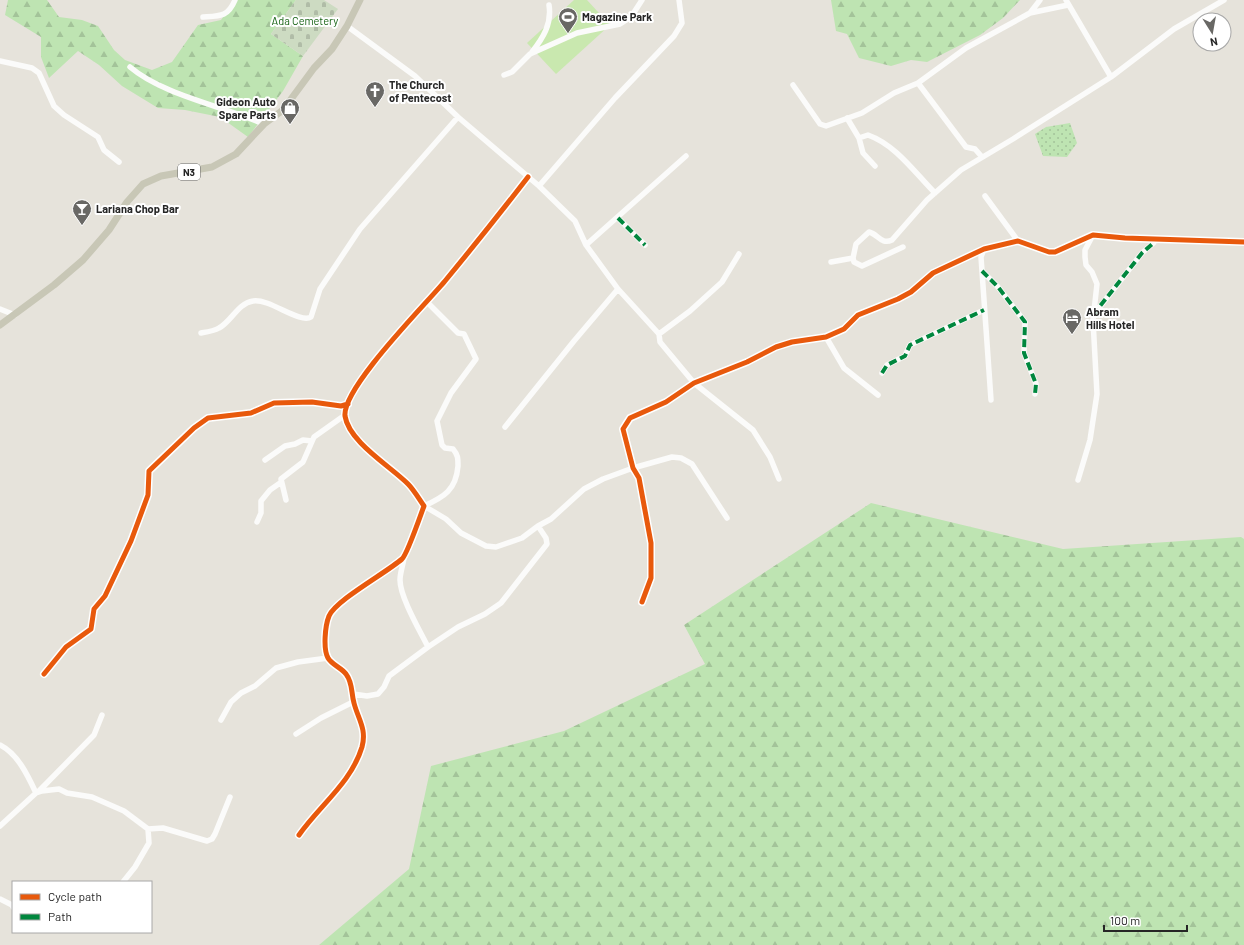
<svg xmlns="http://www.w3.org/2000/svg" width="1244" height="945" viewBox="0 0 1244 945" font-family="Barlow,sans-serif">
<defs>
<pattern id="grass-dots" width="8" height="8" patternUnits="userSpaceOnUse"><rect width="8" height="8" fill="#bee4b2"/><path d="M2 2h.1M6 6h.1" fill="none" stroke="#a3c399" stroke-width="1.8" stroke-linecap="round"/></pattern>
<pattern id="forest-firs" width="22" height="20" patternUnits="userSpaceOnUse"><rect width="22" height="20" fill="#bee4b2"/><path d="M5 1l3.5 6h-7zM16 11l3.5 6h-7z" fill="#a3c399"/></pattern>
<pattern id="cemetery-stones" width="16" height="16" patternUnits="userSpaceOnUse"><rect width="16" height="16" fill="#cddbc2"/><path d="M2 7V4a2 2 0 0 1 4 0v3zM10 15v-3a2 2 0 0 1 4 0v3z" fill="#b0bca7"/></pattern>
</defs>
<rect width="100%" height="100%" fill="#e6e3db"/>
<!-- grass -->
<path fill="url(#grass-dots)" d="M1070,123L1077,143L1067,157L1043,156L1035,134L1046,127Z"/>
<!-- forest -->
<path fill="url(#forest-firs)" d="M8,0H47L59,17L82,20L98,26L114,50L125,60L152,70L172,62L198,25L221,20L235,0H296L271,34L303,56L283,91L248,137L220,117L185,110L158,108L122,86L99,65L78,51L49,78L41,57V37L5,15Z
M831,0H1020L1003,18L980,35L927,62L911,60L891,66L859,58L847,34L836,31Z
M871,503L1063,549L1241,537L1244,539V945H319L409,869L431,766L564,731L705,664L684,625Z"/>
<!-- cemetery -->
<path fill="url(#cemetery-stones)" d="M296,0H324L338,9L303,56L271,34Z"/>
<!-- pitch -->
<path fill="#c9e8af" d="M574,0H587L610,25L556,74L527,43Z"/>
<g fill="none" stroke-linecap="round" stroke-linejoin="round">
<!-- minor -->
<path stroke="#fbfbfa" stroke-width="5.5" d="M1066,0L1111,77
M1030,13L1068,5
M203,17C220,16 228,17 235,0
M347,26L415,76L458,117L539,186L575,221L586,245L618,289L659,334L660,342L694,383L753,430L770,457L779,479
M532,52C543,38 552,24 549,5
M0,61L32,68L39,73L54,106L64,115L98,137L104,150L119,162
M130,67C163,95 222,106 264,124
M504,75L512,72L530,54L577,33L620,24L631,17L642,0
M918,83L966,147L975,149L982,157
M793,85L820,124L826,126L862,113L894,93L918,83L966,48L1030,13L1040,0
M847,118L859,138L863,153L875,166
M859,138L868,135C896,145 915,173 935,193
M539,186L615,98L674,36L682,23L679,0
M985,196L1018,241
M618,218L645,245
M586,245L686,156
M984,249L981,257L991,400
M853,258L854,262L862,266L903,247
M831,262L853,258L856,244L869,232C878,234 881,245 892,240L927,200L961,170L1013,139L1111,77L1174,29L1224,0
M982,271L998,287L1025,322L1024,353L1036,384L1035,394
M0,309L15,315
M1095,313L1142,253L1158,239
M201,333C207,332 214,331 219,328C231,322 238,303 253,301C269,298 300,324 311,317L320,289L360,229L458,117
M659,334L690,311L722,282L739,254
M826,337L844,368L878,395
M882,373L887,365L905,356L910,345L984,310
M505,427L574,341L618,289
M265,460L285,446L295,444L303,440L312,441
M1078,480L1090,440L1097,394L1093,320L1097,284L1092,272L1086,265L1085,257V250L1093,235
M286,500L281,479L303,462L314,437L345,415
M424,506L446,519L461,533L486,546L496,547L522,538L538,526L551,519L584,489L603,479L633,468L672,457L681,458L692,464L727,518
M424,506C444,497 456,490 458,466C458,458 458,455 453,449L445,448L442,445L437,421L451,393L476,359L464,334L458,333L426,301
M257,522L261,513V501L270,490L280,483
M404,558C403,565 400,573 400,580C400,597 420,631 428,647
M642,602L651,578V543L639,478L633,468L623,429L630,418L666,402L694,383L747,362L776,347L792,342L826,337L844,329L858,315L898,299L911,292L933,273L984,249L1018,241L1049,252H1055L1093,235L1125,238L1244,242
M44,674L66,647L91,629L94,609L105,596L131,541L148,495L149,471L194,428L208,418L251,413L274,403L312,402L341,406L348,404
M353,694L367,696L378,694L384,687L389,676L428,647L458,627L485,614L501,603L547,544L546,538L538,526
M221,720L231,702L241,693L255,686L276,668L298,662L328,658
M296,734L321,718L353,702
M0,745C18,754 28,776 36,793L0,826
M38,792L94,735L102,715
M36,793L42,791L59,789L67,793L92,797L124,811L148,829L163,828L207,841L212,839L215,834L230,797
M299,835C320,805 351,783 362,747C367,729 358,719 354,703C351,693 353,683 346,674C342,668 332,665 328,658C323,649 325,626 329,616C336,600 386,573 402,559C407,555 421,514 424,506C419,499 414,490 408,484C390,466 349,442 345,416C342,388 426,304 445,281C473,247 501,212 528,177
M123,882L135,867L149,843L148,829
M0,899L12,905L13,907"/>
<!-- major -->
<path stroke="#c8c7b6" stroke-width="7" d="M0,325L54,285L83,260L109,230L127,202L143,184L161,176L212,167L236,154L264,124L283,110L314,68L332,49L347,26L360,0"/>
<!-- quiet -->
<path stroke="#00873e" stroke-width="4" stroke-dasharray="8 4" stroke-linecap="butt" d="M618,218L645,245
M982,271L998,287L1025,322L1024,353L1036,384L1035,394
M1093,315L1142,253L1158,239
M882,373L887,365L905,356L910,345L984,310"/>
<!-- cycleway casing -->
<g stroke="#fff" stroke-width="8">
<path id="cycleway" d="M642,602L651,578V543L639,478L633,468L623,429L630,418L666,402L694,383L747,362L776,347L792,342L826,337L844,329L858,315L898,299L911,292L933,273L984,249L1018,241L1049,252H1055L1093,235L1125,238L1244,242
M44,674L66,647L91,629L94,609L105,596L131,541L148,495L149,471L194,428L208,418L251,413L274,403L312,402L341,406L348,404
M299,835C320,805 351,783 362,747C367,729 358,719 354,703C351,693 353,683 346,674C342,668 332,665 328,658C323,649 325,626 329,616C336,600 386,573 402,559C407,555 421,514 424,506C419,499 414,490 408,484C390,466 349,442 345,416C342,388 426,304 445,281C473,247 501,212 528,177"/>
</g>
<!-- cycleway -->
<use href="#cycleway" stroke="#e8590c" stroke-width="5"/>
</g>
<!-- icons -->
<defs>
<g id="stadium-pin" transform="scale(1)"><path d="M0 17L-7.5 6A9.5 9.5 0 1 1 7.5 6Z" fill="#696865" stroke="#fff"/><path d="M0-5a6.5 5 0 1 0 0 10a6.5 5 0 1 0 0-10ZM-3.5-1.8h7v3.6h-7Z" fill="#fff"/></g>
<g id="church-pin" transform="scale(1)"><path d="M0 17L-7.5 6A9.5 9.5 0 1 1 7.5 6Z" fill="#696865" stroke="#fff"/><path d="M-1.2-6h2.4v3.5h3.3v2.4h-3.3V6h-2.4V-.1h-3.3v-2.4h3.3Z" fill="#fff"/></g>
<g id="shop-pin" transform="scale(1)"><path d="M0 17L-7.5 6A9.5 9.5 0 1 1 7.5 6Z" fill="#696865" stroke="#fff"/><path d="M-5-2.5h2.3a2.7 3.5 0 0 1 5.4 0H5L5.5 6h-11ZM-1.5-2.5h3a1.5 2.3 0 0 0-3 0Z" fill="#fff"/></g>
<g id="bar-pin" transform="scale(1)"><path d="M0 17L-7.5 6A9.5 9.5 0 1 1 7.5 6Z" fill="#696865" stroke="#fff"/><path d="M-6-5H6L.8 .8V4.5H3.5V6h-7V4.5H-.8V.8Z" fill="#fff"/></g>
<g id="hotel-pin" transform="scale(1)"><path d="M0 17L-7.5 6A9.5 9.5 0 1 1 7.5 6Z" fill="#696865" stroke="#fff"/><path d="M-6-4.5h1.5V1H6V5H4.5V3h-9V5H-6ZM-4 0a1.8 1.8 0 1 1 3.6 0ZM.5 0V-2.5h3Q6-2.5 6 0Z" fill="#fff"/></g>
</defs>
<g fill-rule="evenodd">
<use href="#stadium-pin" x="568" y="17"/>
<use href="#church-pin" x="375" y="91"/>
<use href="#shop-pin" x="290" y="108"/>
<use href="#bar-pin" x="82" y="209"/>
<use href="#hotel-pin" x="1072" y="318"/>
</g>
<g text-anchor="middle" stroke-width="4" stroke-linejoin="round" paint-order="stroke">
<!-- shield labels -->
<rect fill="#fff" stroke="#676767" stroke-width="1" x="178" y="164" width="22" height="16" rx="3"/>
<g font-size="10" font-weight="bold" fill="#262626">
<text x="189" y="176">N3</text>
</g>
<!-- poi labels -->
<g font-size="11" font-weight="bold" fill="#262626" stroke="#fff" text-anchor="start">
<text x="582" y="21">Magazine Park</text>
<text x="389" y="89">The Church<tspan x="389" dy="13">of Pentecost</tspan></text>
<text x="276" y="106" text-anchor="end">Gideon Auto<tspan x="276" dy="13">Spare Parts</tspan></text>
<text x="96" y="213">Lariana Chop Bar</text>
<text x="1086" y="316">Abram<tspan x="1086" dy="13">Hills Hotel</tspan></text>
</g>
<!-- park labels -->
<g font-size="11" fill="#186416" stroke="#fff">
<text x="305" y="25">Ada Cemetery</text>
</g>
</g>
<!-- legend -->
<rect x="12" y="881" width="140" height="52" fill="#ffffff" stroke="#a8a8a8"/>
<rect x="20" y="894" width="20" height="6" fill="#e8590c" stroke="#a8a8a8"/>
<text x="48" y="901" font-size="12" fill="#262626">Cycle path</text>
<rect x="20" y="914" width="20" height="6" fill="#00873e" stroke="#a8a8a8"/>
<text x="48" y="921" font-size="12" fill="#262626">Path</text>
<!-- north arrow -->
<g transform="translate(1212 32) rotate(169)"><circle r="19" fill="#ffffff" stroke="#a8a8a8"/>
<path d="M0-3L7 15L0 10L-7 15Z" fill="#696865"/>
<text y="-6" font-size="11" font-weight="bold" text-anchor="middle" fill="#262626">N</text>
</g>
<!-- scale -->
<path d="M1104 925v6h83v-6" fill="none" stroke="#262626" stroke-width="2"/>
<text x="1110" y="925" font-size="12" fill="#262626" stroke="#ffffff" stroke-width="3" paint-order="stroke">100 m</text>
</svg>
